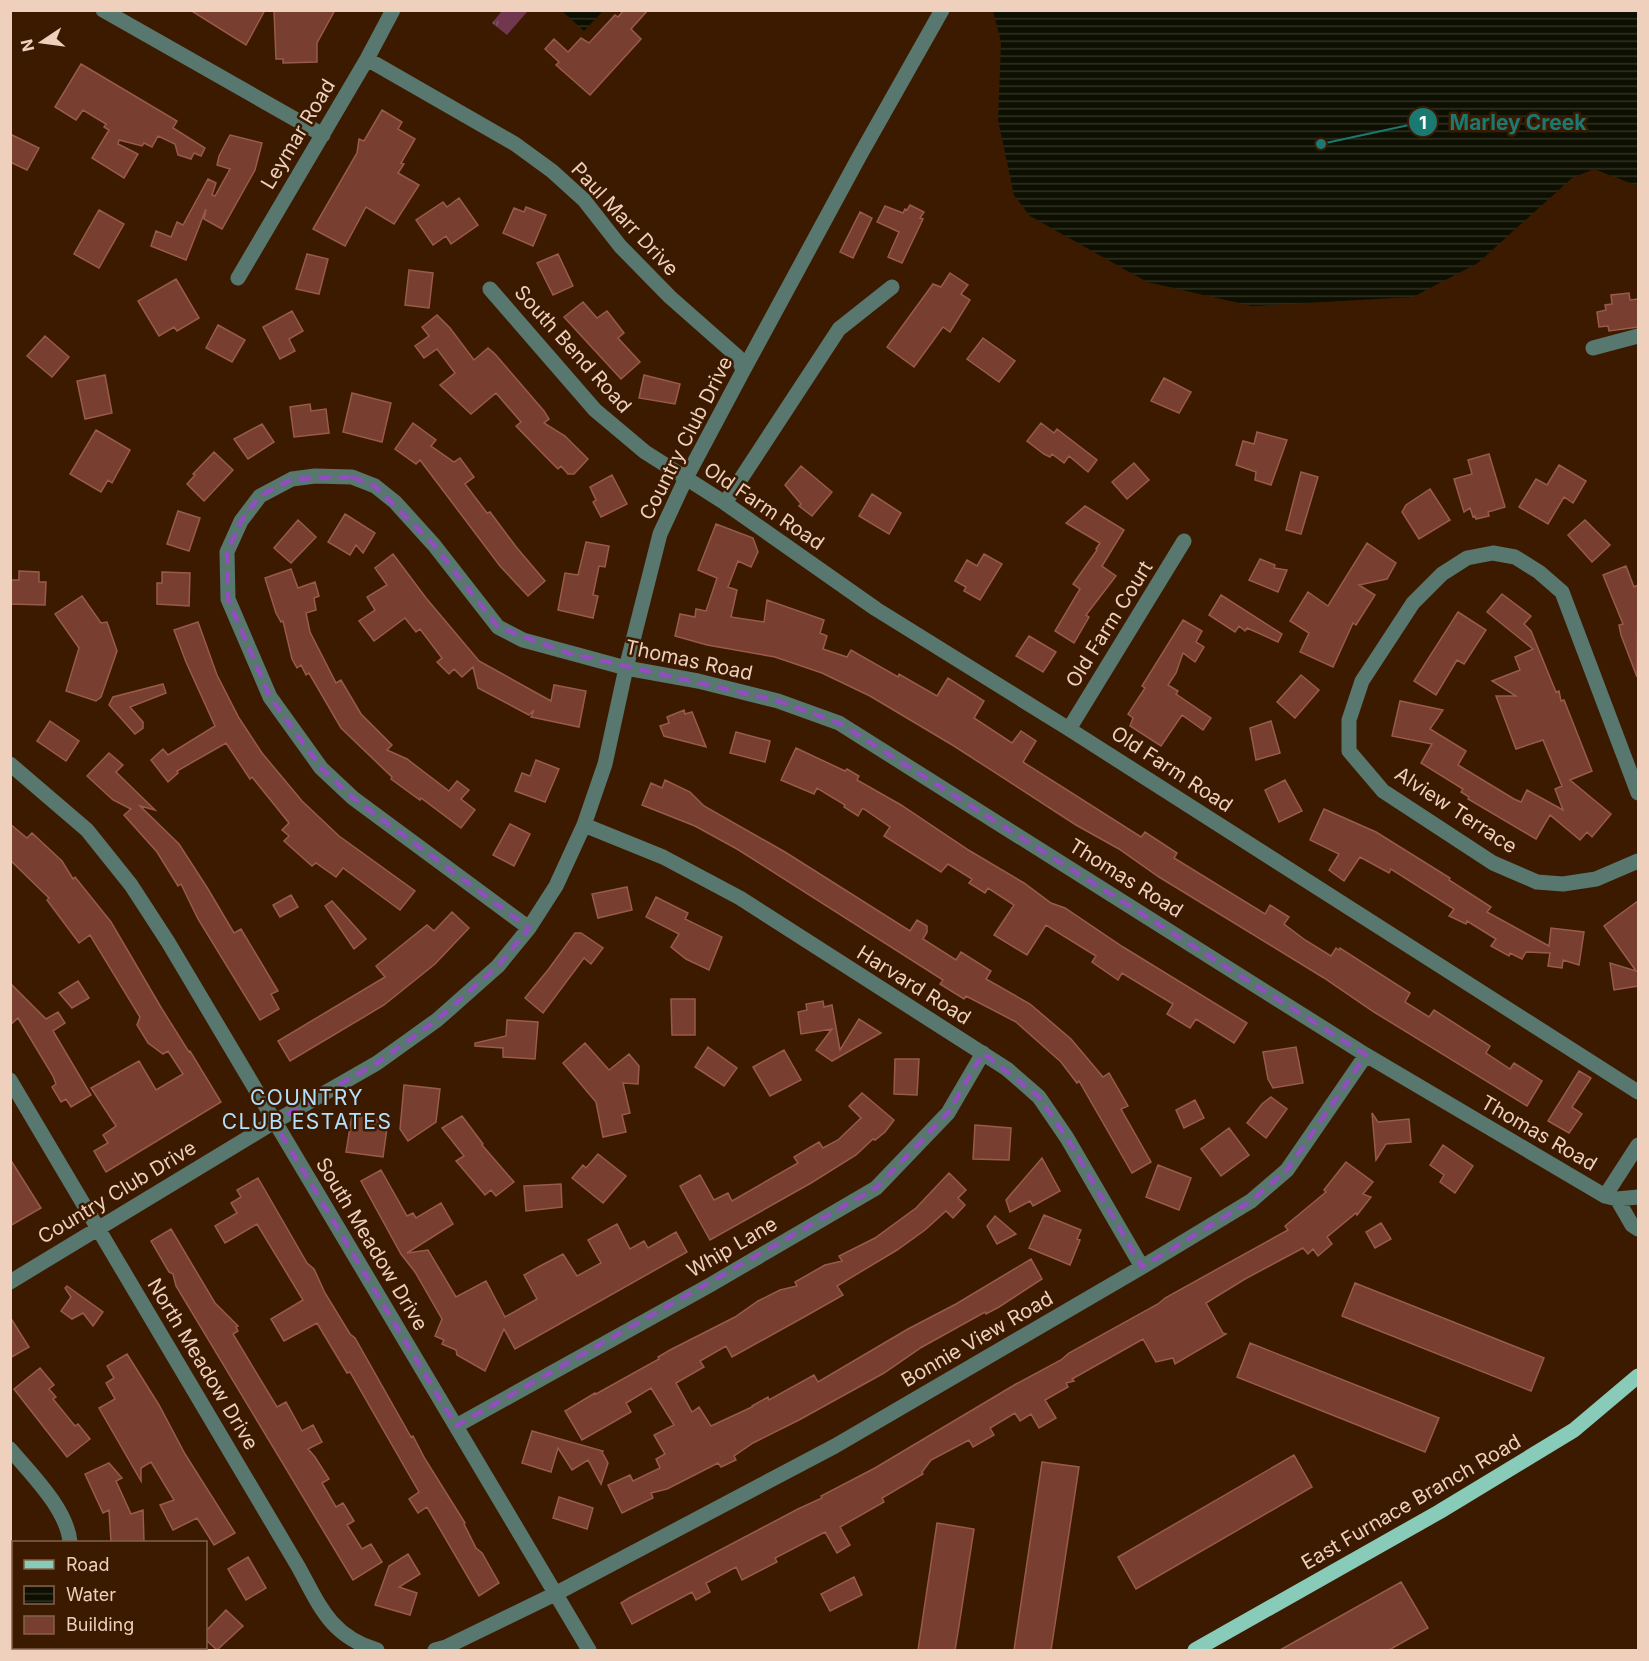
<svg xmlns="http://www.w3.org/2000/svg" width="1649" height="1661" viewBox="0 0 1649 1661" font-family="Inter,sans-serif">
<defs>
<pattern id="park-tufts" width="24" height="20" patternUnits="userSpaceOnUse" patternTransform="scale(1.5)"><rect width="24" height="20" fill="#70374e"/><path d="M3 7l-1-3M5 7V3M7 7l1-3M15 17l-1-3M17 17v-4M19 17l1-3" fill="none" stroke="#855366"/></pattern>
<pattern id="water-rules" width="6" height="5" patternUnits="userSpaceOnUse" patternTransform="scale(1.5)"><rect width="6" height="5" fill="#0d0f00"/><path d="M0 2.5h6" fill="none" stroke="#313123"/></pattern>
</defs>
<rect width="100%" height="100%" fill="#3c1a00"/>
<!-- park -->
<path fill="url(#park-tufts)" d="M502,11L527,12L507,35L492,23Z"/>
<!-- water -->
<path fill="url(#water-rules)" d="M562,11H603L584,31Z
M993,11H1638V186L1594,169L1572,178L1478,263L1413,297L1252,306L1147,282L1030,216L1014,195L998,120L1001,42Z"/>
<!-- building -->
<path fill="#783e2f" stroke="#985b4b" stroke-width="1.5" d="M190,10H265L246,45Z
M274,10H335L317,43V62L283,63V59H276Z
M624,10H648L631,29L641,39L590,95L556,65L559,62L545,49L554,39L568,52L581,38L589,43L615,15L618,17Z
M81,64L177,121L173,128L205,148L201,156L194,153L191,159L178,155L175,144L158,136L152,147L144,143L142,146L119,140L118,144L138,154L124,178L92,158L109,130L104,127L106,124L83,110L76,120L55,107Z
M382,110L402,122L398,129L415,139L401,163L404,164L398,173L419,185L394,224L366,207L345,246L313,229L357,153L359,139L364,141Z
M10,134L39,148L27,170L10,162Z
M230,135L262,143L255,170L222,229L204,219L206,209L186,260L151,246L156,231L171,237L177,222L183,225L208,179L216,183L212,195L215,196L230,169L217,165L219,156Z
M459,198L478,225L451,244L446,236L433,245L416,220L443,202L447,207Z
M910,205L924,212L920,218L923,219L902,263L888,257L899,232L877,222L885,206L903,213L905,209L907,210Z
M526,207L546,215L533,246L503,233L514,208L524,212Z
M99,210L124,224L99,268L74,254Z
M860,212L872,218L853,258L840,252Z
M307,254L328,259L319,294L296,289Z
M558,254L573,286L553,295L537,263Z
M409,270L433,273L429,308L405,305Z
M950,273L968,285L961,294L970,300L950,332L943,327L914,367L887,347L933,284L941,287Z
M176,279L199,318L177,331L174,327L159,336L138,301Z
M1629,293L1630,300L1638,299V327L1609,331L1608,326L1599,327L1597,312L1606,310L1605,305L1612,304L1611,295Z
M583,302L597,318L607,311L624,333L618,338L640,362L621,379L564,317Z
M292,311L303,331L289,339L295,351L280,359L263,327Z
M437,315L450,328L474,360L488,348L495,354L544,411L549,419L544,423L565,436L588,459L574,474H568L561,466L558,469L545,456L516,426L521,422L496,393L471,414L440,385L455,373L437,349L424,358L415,346L429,336L422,327Z
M218,325L245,340L232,362L206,348Z
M45,336L69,357L52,377L27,356Z
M983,338L1015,361L999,382L967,359Z
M105,375L112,413L85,419L77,381Z
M644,375L680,384L675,404L639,398Z
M1164,378L1191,392L1179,413L1151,401Z
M352,393L391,403L382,442L343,432Z
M310,404L311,411L326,409L329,433L294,437L290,407Z
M413,423L436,440L431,446L454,462L460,458L474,477L465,484L487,513L490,512L517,548L545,581L528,596L500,566L420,460L416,464L395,449Z
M1041,423L1054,433L1057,429L1097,460L1088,472L1069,456L1064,463L1052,454L1050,457L1044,454L1027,441Z
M262,424L274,442L248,459L234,439Z
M96,430L130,450L112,483L108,480L101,492L70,474Z
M1257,432L1287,440L1271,485L1255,480L1256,472L1236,465L1243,441L1254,444Z
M214,452L233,470L204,501L187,484L195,475L193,474Z
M1489,454L1505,507L1488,512L1489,516L1476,519L1475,516L1473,517L1470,508L1464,512L1454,479L1472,474L1468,460Z
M1134,463L1149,480L1127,499L1112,482Z
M1559,465L1586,481L1573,503L1564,497L1548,524L1519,507L1536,479L1547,485Z
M801,466L832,492L812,516L799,506L801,504L785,485Z
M1301,472L1318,477L1301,534L1286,530Z
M612,475L627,504L601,517L593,502L596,500L590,487Z
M1430,489L1450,520L1419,539L1402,512L1406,505Z
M872,494L901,513L889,534L859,516Z
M1085,506L1124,530L1102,566L1116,576L1086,615L1089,617L1074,643L1055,631L1080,589L1073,584L1097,550L1096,549L1100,543L1066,523Z
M178,511L200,518L189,551L167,544Z
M345,514L375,533L363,553L356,545L350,555L328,542Z
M298,520L316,537L291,563L274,548Z
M1585,520L1610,545L1592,562L1568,535Z
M716,524L753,538L758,552L751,567L738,561L728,587L737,590L731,617L764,622L767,600L824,620L820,633L827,636L823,649L847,657L851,650L898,677L899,674L937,696L948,678L984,701L974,718L1012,743L1021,731L1036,741L1023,762L1141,837L1145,832L1177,853L1174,858L1265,914L1270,905L1289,917L1284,924L1305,940L1331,956L1336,948L1339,950L1340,948L1410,993L1405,1002L1429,1017L1434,1010L1490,1046L1486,1053L1510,1069L1514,1063L1542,1081L1527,1106L1374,1012L1324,978L1159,877L1119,849L1076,825L954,746L870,696L822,673L775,657L707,645L675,636L680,614L695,617L696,609L706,611L717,578L698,570Z
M586,542L609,546L605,567L599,566L593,595L598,596L593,618L558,610L565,573L578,575Z
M1367,543L1396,563L1387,579L1359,585L1375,595L1356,625L1353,623L1333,667L1300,652L1309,633L1290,621L1308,592L1328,606Z
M393,554L426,598L479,661L551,701L554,685L586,691L579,727L531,717L534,710L529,715L478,688L473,667L462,677L454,669L449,674L437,662L442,658L420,629L416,632L405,618L374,641L359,621L375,610L367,597L387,585L375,568Z
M984,554L1002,564L980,600L964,591L966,587L955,581L967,560L977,566Z
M1260,559L1275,565L1274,568L1287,570L1278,592L1249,580Z
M1626,566L1634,587L1638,585L1637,677L1621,635L1619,625L1623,624L1603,575Z
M291,569L298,588L315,582L319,596L314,598L316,610L306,613L310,632L336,683L341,680L361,714L392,745L387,750L407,759L449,791L457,781L469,790L461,799L475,810L461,828L421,798L420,800L391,779L392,777L341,728L309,673L306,675L301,665L297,668L292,659L283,621L281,622L276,613L265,578Z
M19,571L39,572V582H46L45,605L10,604V580H19Z
M162,572L190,573L189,606L157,604V583H162Z
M1502,594L1531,616L1524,624L1531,631L1556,692L1559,691L1561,701L1564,700L1592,771L1570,780L1611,814L1592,837L1587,832L1580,840L1550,815L1536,839L1468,799L1469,797L1461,792L1463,789L1421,763L1432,744L1392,736L1400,701L1443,710L1430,729L1466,751L1458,765L1514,799L1521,802L1527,790L1563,810L1555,789L1562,786L1543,740L1516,749L1496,696H1516L1492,681L1520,670L1515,657L1533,649L1487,612Z
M1221,595L1282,634L1278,642L1247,628L1245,631L1239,626L1235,632L1209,615Z
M82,596L101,623L107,622L117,651L101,697L96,701L66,691L79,648L55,614Z
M1458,612L1486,630L1464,664L1457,660L1436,695L1414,681Z
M1183,620L1202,631L1196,642L1204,647L1195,662L1183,653L1176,673L1168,685L1178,691L1176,694L1211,718L1203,730L1182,715L1161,746L1130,726L1133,718L1128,714L1145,688L1142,686Z
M198,622L217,675L239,718L262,753L302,801L339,836L415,891L400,910L343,868L336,877L316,863L312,866L284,841L289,836L282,830L289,823L252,777L250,779L226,743L177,771L178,773L168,782L151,760L163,749L168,755L215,726L186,662L174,630Z
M1029,636L1056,652L1043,672L1016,656Z
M1301,675L1319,690L1295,718L1277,702Z
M163,684L166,693L130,707L143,722V728L135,734L109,705L113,697Z
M684,710L685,714L692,712L706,747L664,736L660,726L669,723L667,717Z
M50,721L79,741L66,761L37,741Z
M1271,721L1280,753L1256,760L1250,728Z
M736,732L770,741L765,762L730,753Z
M796,748L845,771L847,769L859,776L857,780L901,805L970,851L1024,883L1051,903L1065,908L1123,947L1247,1023L1234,1043L1196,1019L1190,1028L1167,1014L1173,1004L1122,973L1118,980L1092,962L1096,956L1046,925L1027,955L994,935L1014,905L988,888L985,893L969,883L972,879L948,864L941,872L884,836L890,827L864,809H862L858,816L844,807L845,805L817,788L814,794L781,780Z
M109,753L123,765L116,772L155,810L140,806L179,844L208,889L234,933L241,929L278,991L271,994L279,1009L260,1020L198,919L181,884L178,886L157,852L124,815L131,809L113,800L87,776Z
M536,760L559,769L545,802L515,791L522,773L530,776Z
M665,780L690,792L704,806L785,852L910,931L917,920L927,926V932L923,939L956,960L961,952L991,971L986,979L1030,1004L1071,1039L1103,1077L1109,1073L1128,1106L1121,1109L1151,1162L1132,1173L1079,1081L1077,1083L1061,1062L1016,1022L966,996L964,999L940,984L943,980L737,849L695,826L642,805L651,783L662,788Z
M1285,780L1302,811L1279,822L1265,790Z
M1324,809L1376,832L1450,878L1449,880L1491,907L1487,912L1549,946L1551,928L1584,932L1579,965L1563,960L1562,968L1548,966L1550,953L1526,952L1522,959L1510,953L1509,956L1491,946L1496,939L1467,921L1466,924L1449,916L1454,909L1391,869L1389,873L1360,857L1344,881L1329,870L1339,854L1310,840Z
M10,824L27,838L32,833L62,861L73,879L75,877L111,922L162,1009L189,1052L190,1051L221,1102L106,1172L94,1151L108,1143L103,1135L116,1126L91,1088L139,1061L156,1090L183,1074L168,1051L163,1054L148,1043L137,1025L140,1017L90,935L79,943L47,900L49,898L10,860Z
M510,824L530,834L514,866L493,855Z
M627,887L632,910L598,918L592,894Z
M291,895L298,907L280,917L273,905Z
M656,897L688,913L685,919L722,937L709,970L686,959L671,947L679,934L646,917Z
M332,901L366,939L354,949L325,906Z
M1638,901V986L1614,990L1610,963L1636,971L1604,926Z
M452,912L469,928L435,964L384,1005L290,1061L278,1041L385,977L376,966L427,925L434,931Z
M575,933H581L603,948L591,964L584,958L543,1013L525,998L548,970Z
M78,981L89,998L72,1008L59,993Z
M10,983L46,1019L58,1012L65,1023L53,1031L91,1095L71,1107L66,1099L61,1102L52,1087L56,1084L53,1076L18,1018L10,1025Z
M671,999H695V1035H672Z
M823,1001L824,1007L832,1005L840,1050L859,1019L881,1033L832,1061L816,1050L832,1029L801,1034L798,1012L807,1010L806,1004Z
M507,1020L538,1022L535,1059L503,1057V1048L475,1046V1043L506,1036Z
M585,1043L609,1070L629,1054L639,1066L638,1084L623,1083L630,1113L622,1115L626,1132L603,1137L596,1102L563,1063Z
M708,1047L737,1068L724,1086L695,1067Z
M1296,1047L1303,1083L1273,1088L1268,1079L1263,1052Z
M784,1050L801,1080L770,1096L753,1067Z
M895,1059H919L917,1095L894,1094Z
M1579,1071L1591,1078L1572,1107L1582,1114L1569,1133L1548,1121Z
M404,1085L440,1089L436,1122L408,1141L400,1129Z
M862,1093L894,1120L885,1132L875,1140L873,1139L856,1155L811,1183L710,1240L680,1186L700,1175L714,1200L728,1193L732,1201L798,1163L794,1157L819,1142L823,1148L838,1140L861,1118L849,1106Z
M1271,1097L1287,1109L1266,1138L1247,1123L1262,1104Z
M1195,1100L1204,1118L1184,1128L1176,1110Z
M1372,1113L1378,1122L1409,1119L1411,1142L1386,1144L1376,1160Z
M352,1115L388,1121L383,1157L346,1152Z
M462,1116L483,1144L482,1145L514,1182L496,1196L491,1190L485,1195L456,1161L464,1156L442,1128Z
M975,1125L1011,1128L1009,1160L973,1159Z
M1229,1128L1249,1155L1221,1176L1201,1149Z
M1443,1145L1473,1166L1455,1193L1440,1182L1444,1175L1430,1165Z
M598,1154L626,1176L603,1203L572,1178L583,1165L586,1168Z
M1042,1158L1060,1191L1033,1206L1030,1201L1010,1212L1006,1200Z
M10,1159L41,1208L10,1226Z
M1346,1162L1373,1182L1363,1194L1371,1197L1357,1215L1356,1213L1327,1237L1332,1244L1318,1256L1313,1249L1308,1254L1303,1248L1245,1279L1206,1303L1223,1333L1226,1334L1175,1364L1173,1358L1156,1362L1143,1339L1072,1379L1074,1381L1066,1383L1068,1387L1045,1400L1056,1418L1039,1428L1031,1414L1020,1421L1015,1413L990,1428L994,1435L973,1447L969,1440L931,1460L922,1472L923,1474L882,1498L884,1502L840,1527L850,1545L837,1553L825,1532L775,1558L777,1562L742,1580L736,1567L706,1583L710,1592L696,1600L692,1592L632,1624L621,1603L629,1598L798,1509L822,1498L821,1496L875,1468L1016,1384L1061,1360L1069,1353L1158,1304L1165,1298L1288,1230L1285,1226L1326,1192L1324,1190Z
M1158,1165L1191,1178L1179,1210L1146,1197Z
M381,1170L407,1216L413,1213L416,1218L441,1203L453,1224L407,1253L428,1250L456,1297L486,1281L505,1317L537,1299L524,1275L542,1265L563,1254L577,1276L601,1263L588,1240L617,1224L630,1249L644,1241L648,1248L676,1232L687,1252L515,1349L504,1329L485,1371L457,1355L456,1350L442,1344L444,1340L435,1336L442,1319L415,1272L401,1254L361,1181Z
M949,1173L966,1190L958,1198L965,1205L953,1218L946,1211L925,1230L897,1250L837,1286L843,1295L804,1317L732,1357L726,1346L700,1361L704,1367L676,1383L692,1412L699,1407L711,1426L752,1407V1406L768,1397L769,1400L814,1375L818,1382L908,1329L956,1304L1031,1259L1042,1279L999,1307L986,1314L985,1312L922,1347L884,1373L799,1420L753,1443L734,1456L736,1460L721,1467L718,1463L667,1489L651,1493L653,1498L622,1513L608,1485L630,1475L633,1481L660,1468L656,1459L665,1454L654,1435L674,1425L651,1388L626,1403L631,1412L582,1440L565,1411L595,1393L596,1394L659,1359L658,1357L670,1350L735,1317L758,1301L780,1290L797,1286L795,1282L825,1265L842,1261L839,1256L875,1238L916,1208Z
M258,1178L307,1263L314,1269L325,1293L350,1334L355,1338L411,1437L413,1436L425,1459L465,1523L464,1524L476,1548L482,1553L499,1583L479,1596L427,1507L418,1513L409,1499L419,1492L350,1372L347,1373L317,1323L284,1341L271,1319L303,1300L257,1224L225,1243L215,1226L237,1213L231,1203L241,1197L237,1190Z
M561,1184L562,1207L526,1211L524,1186Z
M1044,1215L1081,1230L1077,1239L1080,1240L1070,1265L1029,1248Z
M995,1216L1016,1234L997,1244L987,1226Z
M1381,1223L1391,1239L1375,1248L1366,1232Z
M171,1229L215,1303L238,1326L236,1327L238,1331L233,1334L277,1407L286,1402L302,1431L313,1425L322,1442L308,1449L315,1457L329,1479L322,1483L336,1507L343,1503L354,1521L347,1525L362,1549L371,1544L382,1562L353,1580L176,1286L173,1274L169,1272L151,1241Z
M1355,1283L1544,1358L1531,1391L1342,1316Z
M67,1286L103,1312L93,1326L83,1313L72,1319L61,1311L71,1297L65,1288Z
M10,1317L29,1347L10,1358Z
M1250,1343L1439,1418L1425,1452L1237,1377Z
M127,1354L159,1405L185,1454L235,1533L214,1545L197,1518L173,1530L160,1505L174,1500L151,1462L141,1468V1481L99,1408L115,1399L106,1383L114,1378L107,1366Z
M40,1368L54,1385L49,1389L56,1397L53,1399L75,1426L78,1424L90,1439L67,1457L14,1389Z
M532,1431L603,1451L602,1452L608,1463L601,1484L588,1460L572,1470L558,1448L551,1472L522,1463Z
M1294,1455L1312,1487L1136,1589L1118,1557Z
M1042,1462L1079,1467L1058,1605L1051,1650H1014Z
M109,1463L122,1478L116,1481L131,1514L143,1510L144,1542H111L109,1510L103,1513L85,1474Z
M559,1497L593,1508L587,1529L553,1518Z
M937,1523L974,1529L959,1626L955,1650H918Z
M408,1554L420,1574L399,1587L417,1593L410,1615L375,1605L389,1566Z
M248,1557L266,1588L246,1600L228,1569Z
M854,1577L862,1595L830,1611L821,1594Z
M1401,1582L1428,1628L1389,1650H1280Z
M226,1610L243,1626L217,1650L206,1640V1631Z"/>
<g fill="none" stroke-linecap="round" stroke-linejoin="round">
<!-- minor -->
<path stroke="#58776e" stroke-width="15" d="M103,10L323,135
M367,59L515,144L552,171L584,200L620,246L670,297L738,357L743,371
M238,278L367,59L393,10
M490,289L595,410L645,452L725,503L876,609L1069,729L1638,1092
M1593,348L1638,336
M725,503L839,329L892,287
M1069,729L1184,541
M10,764L87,830L131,885L168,942L589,1650
M1638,793L1562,592L1539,572L1515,557L1493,553L1467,558L1442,574L1413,603L1362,681L1349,720V751L1383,791L1493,863L1537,882L1563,884L1596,879L1638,861
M584,825L663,857L740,898L1007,1069L1039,1097L1067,1138L1142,1267
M529,928L353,798L321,768L270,697L228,599L227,552L241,521L260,496L292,479L315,476L352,477L375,486L395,502L434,545L498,627L523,640L626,668L698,681L778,701L839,723L1366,1055L1605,1196L1617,1199L1638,1197
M10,1080L299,1568C320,1607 331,1636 377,1650
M1605,1196L1638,1145
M1617,1199L1632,1225L1638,1229
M10,1282L274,1122L377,1063L437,1020L498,966L529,928L556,886L584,825L605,764L626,668L660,534L686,478L743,371L859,157L942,10
M456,1426L710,1285L876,1188L948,1113L983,1053
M10,1449C31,1474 67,1509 70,1542
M36,1650L39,1648
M435,1650L446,1647L555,1594L835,1446L1142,1267L1251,1201L1287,1170L1366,1055"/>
<!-- major -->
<path stroke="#89cbb9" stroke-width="15" d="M1195,1650L1439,1512L1574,1430L1638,1376"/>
</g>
<!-- marked area -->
<path fill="none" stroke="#924dbf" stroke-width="4.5" stroke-dasharray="12 8" stroke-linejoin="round" d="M352,477L375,486L434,545L498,627L568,653L778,701L839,723L1366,1055L1287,1170L1251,1201L1142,1267L1067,1138L1039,1097L983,1053L948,1113L876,1188L456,1426L274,1122L377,1063L437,1020L498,966L529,928L353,798L321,768L270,697L228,599L227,552L241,521L260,496L292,479Z"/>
<g text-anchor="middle" stroke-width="5" stroke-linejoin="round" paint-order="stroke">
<!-- street labels -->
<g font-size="20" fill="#eed0bd" stroke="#3c1a00">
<text transform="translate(298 134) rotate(-59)" y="7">Leymar Road</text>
<text transform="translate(625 219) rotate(47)" y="7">Paul Marr Drive</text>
<text transform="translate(573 349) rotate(48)" y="7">South Bend Road</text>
<text transform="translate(686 438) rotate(-63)" y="7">Country Club Drive</text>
<text transform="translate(764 506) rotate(34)" y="7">Old Farm Road</text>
<text transform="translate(1109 624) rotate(-58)" y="7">Old Farm Court</text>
<text transform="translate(689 660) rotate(12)" y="7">Thomas Road</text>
<text transform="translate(1172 769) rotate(33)" y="7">Old Farm Road</text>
<text transform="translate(1456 810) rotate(33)" y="7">Alview Terrace</text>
<text transform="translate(1126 878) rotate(32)" y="7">Thomas Road</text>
<text transform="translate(914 985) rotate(32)" y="7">Harvard Road</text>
<text transform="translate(1539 1133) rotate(30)" y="7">Thomas Road</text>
<text transform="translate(117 1192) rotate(-31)" y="7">Country Club Drive</text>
<text transform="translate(372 1244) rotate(59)" y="7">South Meadow Drive</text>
<text transform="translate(732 1247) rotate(-30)" y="7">Whip Lane</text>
<text transform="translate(977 1339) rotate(-30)" y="7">Bonnie View Road</text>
<text transform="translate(203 1364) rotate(59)" y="7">North Meadow Drive</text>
<text transform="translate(1411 1502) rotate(-30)" y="7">East Furnace Branch Road</text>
</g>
<!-- neighbourhood labels -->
<g font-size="21" letter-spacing="1.5" fill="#b3e0fb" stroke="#3c1a00">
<text x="307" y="1105">COUNTRY<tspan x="307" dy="24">CLUB ESTATES</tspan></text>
</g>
</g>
<!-- callouts -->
<path fill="none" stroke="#1a7a72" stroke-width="2" d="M1321 144L1423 122"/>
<g fill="#1a7a72" stroke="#3c1a00" stroke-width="2">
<circle cx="1321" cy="144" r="6"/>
<circle cx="1423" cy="122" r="15"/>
</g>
<g font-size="18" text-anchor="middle" font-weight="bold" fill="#fff">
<text x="1423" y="129">1</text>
</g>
<g font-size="21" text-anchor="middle" font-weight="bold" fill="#1a7a72" stroke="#3c1a00" stroke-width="5" stroke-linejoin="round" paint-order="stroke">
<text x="1518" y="130">Marley Creek</text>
</g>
<!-- border -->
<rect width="1649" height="1661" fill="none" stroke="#eed0bd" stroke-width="24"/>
<!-- legend -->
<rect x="12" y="1541" width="195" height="108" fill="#3c1a00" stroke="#83634c" stroke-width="1.5"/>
<rect x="24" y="1560" width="30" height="9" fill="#89cbb9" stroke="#83634c" stroke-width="1.5"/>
<text x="66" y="1571" font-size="18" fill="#eed0bd">Road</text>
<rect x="24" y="1586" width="30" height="18" fill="url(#water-rules)" stroke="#83634c" stroke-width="1.5"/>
<text x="66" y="1601" font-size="18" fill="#eed0bd">Water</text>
<rect x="24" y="1616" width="30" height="18" fill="#783e2f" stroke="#83634c" stroke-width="1.5"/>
<text x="66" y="1631" font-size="18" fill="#eed0bd">Building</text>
<!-- north arrow -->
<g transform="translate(42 42) rotate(257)" stroke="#3c1a00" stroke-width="4.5" paint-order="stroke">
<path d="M0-4.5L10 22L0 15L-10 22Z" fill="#eed0bd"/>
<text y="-9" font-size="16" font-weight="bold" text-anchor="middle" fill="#eed0bd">N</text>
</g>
</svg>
